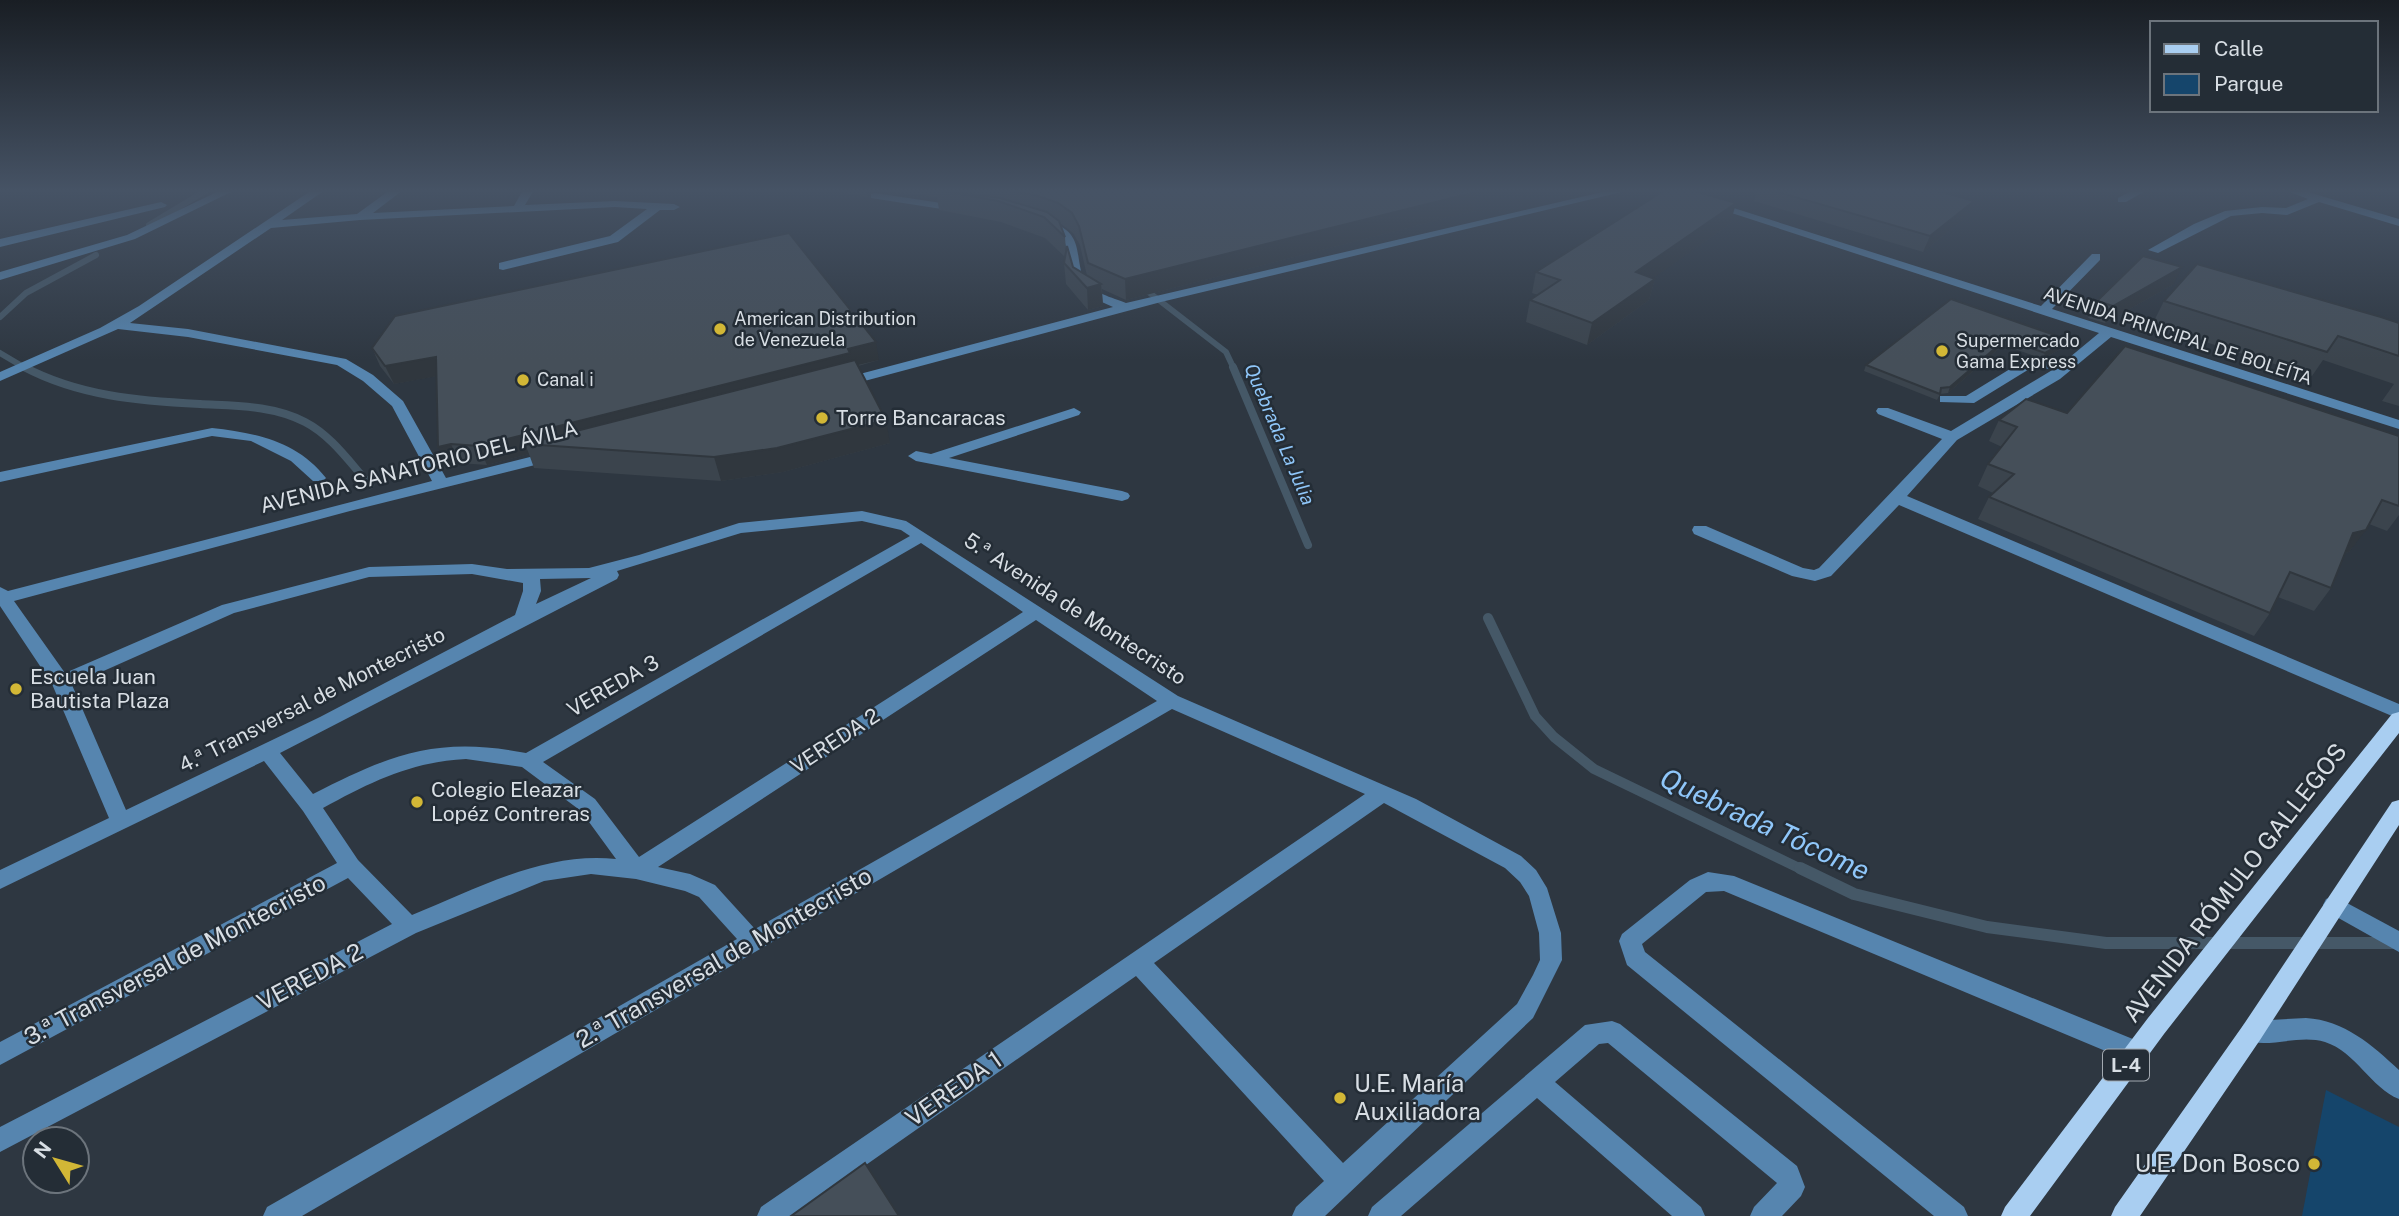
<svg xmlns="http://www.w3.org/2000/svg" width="2399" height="1216" viewBox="0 0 2399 1216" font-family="'Public Sans',sans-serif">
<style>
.green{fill:#15456b}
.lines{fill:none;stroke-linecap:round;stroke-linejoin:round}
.stream-far3{stroke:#455867;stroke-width:6}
.stream-far2{stroke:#455867;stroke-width:8}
.stream-far1{stroke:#455867;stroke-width:10}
.stream{stroke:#455867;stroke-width:12}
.minor{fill:#5685af;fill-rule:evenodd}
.major{fill:#a9cef1;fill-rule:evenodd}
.wall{fill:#3b444d;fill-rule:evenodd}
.shaded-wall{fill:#30373e}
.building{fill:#454f59;stroke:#30373e;stroke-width:2}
.poi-dot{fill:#d2b736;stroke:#242d36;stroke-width:2.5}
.labels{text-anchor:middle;stroke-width:5;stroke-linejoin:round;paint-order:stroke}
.far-poi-label{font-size:18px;fill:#d8dee4;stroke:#242d36;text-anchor:start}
.far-street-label{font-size:18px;fill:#d8dee4;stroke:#242d36}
.far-water-label{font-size:19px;font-style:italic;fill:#8fc6f9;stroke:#242d36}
.shield{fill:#242d36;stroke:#a2a9b0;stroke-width:2}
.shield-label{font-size:19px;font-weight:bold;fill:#d8dee4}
.poi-label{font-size:21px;fill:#d8dee4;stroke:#242d36;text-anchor:start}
.street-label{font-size:21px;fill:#d8dee4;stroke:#242d36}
.near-street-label{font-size:24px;fill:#d8dee4;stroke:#242d36}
.near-poi-label{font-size:24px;fill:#d8dee4;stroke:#242d36;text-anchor:start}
.near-water-label{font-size:28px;font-style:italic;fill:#8fc6f9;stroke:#242d36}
</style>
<rect width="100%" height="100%" fill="#2e3741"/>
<path class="green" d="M2326 1090 2399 1127V1216H2302Z"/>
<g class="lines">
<g class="stream-far3">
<path d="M149 225 207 190"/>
<path d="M1142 287 1226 352 1234 369"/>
<path d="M0 317 26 293 96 255"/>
<path d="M0 353 27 369"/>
</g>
<g class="stream-far2">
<path d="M24 367C79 396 139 401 200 404 235 406 273 405 305 422 332 436 350 463 370 485"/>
<path d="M1233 367 1308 545"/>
</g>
<path class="stream-far1" d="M1488 618 1535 716 1554 737 1594 769 1803 870"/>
<path class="stream" d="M1800 868 1854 894 1987 927 2106 943H2399"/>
<g class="minor">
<path d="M221 190H235L135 239 0 280V272L127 235Z"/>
<path d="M312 190H325L282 220 357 214 390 190H403L373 213 514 206 523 190H534L525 205 615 201 674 204 680 207 674 210H660L618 242 503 270 499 269V263L610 236 647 209 615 207 360 220 271 228 130 323 188 329 346 359 373 375 403 401 446 478 554 451 562 456 559 459 350 511 14 601 65 673 222 605 369 567 472 564 507 569 589 568 639 555 739 523 862 511 906 521 1178 696 1416 799 1521 856 1536 870 1547 888 1561 933 1562 960 1533 1018 1325 1216H1292L1296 1207 1324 1181 1136 976 793 1216H757L761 1207 1365 794 1172 709 302 1216H263L267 1207 737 939 699 897 685 891 636 879 591 874 544 881 416 933 0 1152V1127L392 924 348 878 0 1065V1042L337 863 303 811 264 761 0 889V870L109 818 52 684 0 606V587L8 591 432 481 392 406 363 381 337 365 188 337 118 329 0 381V372L100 328 139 306ZM862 521 901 530 910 536 526 753C437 736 391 754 313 794L280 753 617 579 619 575 617 571 741 533ZM921 543 1023 612 639 857 595 799 543 762ZM472 574 523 583V591L515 615 320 717 126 810 72 685 234 613 369 577ZM591 578 536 604 541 591 540 579ZM1036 620 1157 701 755 929 715 885 690 874 658 867ZM466 759 522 767 581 811 616 859C545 851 476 889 412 915L358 860 323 808C371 782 410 762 466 759ZM1384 803 1505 868 1520 882 1529 896 1539 933 1540 960 1533 975 1517 1004 1343 1163 1154 963Z"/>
<path d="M1611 190H1630L1161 302 842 387 835 383 837 380 1113 307 1084 294 1074 285 1065 243 1059 234 1040 224V220C1048 219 1053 222 1060 226 1083 238 1075 260 1084 279 1089 292 1114 298 1126 303Z"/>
<path d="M1661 190H1677L2041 306 2092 254H2100V260L2052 309 2399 420V429L2111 337 2060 379 1957 440 1907 496 2399 704V719L1899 505 1831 576 1815 581 1792 576 1694 534 1692 530 1694 526H1706L1803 568 1814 570 1819 568 1942 439 1878 414 1876 411 1878 408H1888L1951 431 2054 369 2031 368 1974 403 1940 402V396H1966L2023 361 2064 362 2099 333Z"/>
<path d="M2133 190H2147L2126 202H2118V198Z"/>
<path d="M2285 190H2301L2399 219V226L2319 202 2287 215 2262 213 2231 216 2158 253 2148 250 2194 224 2225 211 2262 207 2286 208 2308 199Z"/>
<path d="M875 193 961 206 967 209 961 212 871 198V194Z"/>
<path d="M161 202 167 205 165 207 0 247V239Z"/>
<path d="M1074 408 1081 412 1079 415 949 458 1122 491 1128 493 1130 496 1128 499 1122 501 916 461 908 456 916 451 931 454Z"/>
<path d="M212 428C256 433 297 441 326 478L323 481H313L291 461 251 441 212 436 0 482V472Z"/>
<path d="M1708 872 1734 876 2145 1044 2148 1052 2145 1060 2136 1063 2127 1060 1724 891 1706 892 1642 944 1645 952 1964 1207 1968 1216H1934L1627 965 1619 941 1622 934 1690 880Z"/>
<path d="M2334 896 2399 931V952L2326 911 2323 905 2326 899Z"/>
<path d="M2306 1018C2344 1020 2372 1045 2399 1070V1099C2371 1088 2356 1052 2325 1042 2298 1034 2269 1049 2244 1040L2240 1032 2244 1024 2252 1021Z"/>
<path d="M1612 1021 1620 1024 1797 1166 1805 1187 1801 1196 1782 1216H1750L1754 1207 1777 1183 1608 1043 1599 1044 1555 1082 1701 1207 1705 1216H1672L1537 1098 1401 1216H1368L1372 1207 1585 1025Z"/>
</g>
<g class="major">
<path d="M2399 712V733L2164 1034 2030 1216H2001L2005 1207 2148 1018 2392 714Z"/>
<path d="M2399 800V825L2260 1040 2140 1216H2111L2115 1207 2244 1024 2392 802Z"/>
</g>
</g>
<g class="wall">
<path d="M828 190H1472L1476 192 1474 211 1126 300 1102 289 1103 306 1088 310 1066 284 1064 263 1065 257 1045 238 1001 222 939 210 937 197 875 190 869 192 868 197ZM1060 223 1073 233 1080 245 1087 276 1073 267 1066 251 1065 237Z"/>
<path d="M1757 190H1935L1968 216 1923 252 1754 201Z"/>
<path d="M1736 203 1730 224 1653 278 1655 279 1649 300 1587 345 1526 322 1530 300 1538 295 1532 293 1536 272Z"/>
<path d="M2174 284 2105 323 2088 318 2097 301Z"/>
<path d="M1951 299 2066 346 2043 359 2003 345 1948 393 1940 394 1937 400 1864 371 1866 365Z"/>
<path d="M2164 301 2399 323V406L2382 401 2394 384 2323 360 2312 376 2152 325Z"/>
<path d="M372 348 879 360 858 366 890 443 783 472 721 481 534 468 529 454 487 465 459 463 446 466 436 376 394 384 380 366Z"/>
<path d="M2067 413 2399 436V515L2387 531 2369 524 2349 552 2345 553 2331 588 2314 611 2278 597 2270 613 2254 636 1978 519 1989 497 1993 493 1978 486 1988 464 2002 447 1989 441 1999 420Z"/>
</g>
<g class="shaded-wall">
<path d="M867 190H875L869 192 868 197Z"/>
<path d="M1476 192 1474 211 1126 300 1125 279Z"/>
<path d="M1974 201 1968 216 1923 252 1930 236Z"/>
<path d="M1736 203 1730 224 1631 294 1636 272Z"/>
<path d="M2182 267 2174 284 2105 323 2113 306Z"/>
<path d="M1655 279 1649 300 1587 345 1592 323Z"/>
<path d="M1101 284 1103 306 1088 310 1087 288Z"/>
<path d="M2006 339 2003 345 1948 393 1950 387Z"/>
<path d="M2069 340 2066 346 2043 359 2045 353Z"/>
<path d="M876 342 879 360 525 444 529 454 487 465 479 446Z"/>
<path d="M436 357 443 375 394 384 385 366Z"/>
<path d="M886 420 890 443 783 472 721 481 714 457Z"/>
<path d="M451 444 459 463 446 466 438 447Z"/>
<path d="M2366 530 2349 552 2337 555 2353 533Z"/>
</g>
<g class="building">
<path d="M938 190 1000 198 1047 212 1059 221 1065 237 1044 217 998 201Z"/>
<path d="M1004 190H1472L1476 192 1125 279 1088 263 1079 226 1072 213 1058 203 1035 195Z"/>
<path d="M1665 190H1691L1736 203 1636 272 1655 279 1592 323 1530 300 1560 280 1536 272Z"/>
<path d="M1771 190H1935L1974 201 1930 236Z"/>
<path d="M789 233 876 342 848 349 850 353 479 446 451 444 438 447 436 357 385 366 372 348 395 316Z"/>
<path d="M1067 246 1073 267 1101 284 1087 288 1064 263Z"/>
<path d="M2143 256 2182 267 2113 306 2097 301Z"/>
<path d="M2197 264 2381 317 2399 323V356L2338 336 2327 352 2164 301Z"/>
<path d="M1951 299 2069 340 2045 353 2006 339 1950 387 1941 388 1940 394 1866 365Z"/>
<path d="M2125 346 2399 436V506L2382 500 2366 530 2353 533 2331 588 2290 572 2270 613 1989 497 2014 474 1988 464 2017 427 1999 420 2026 399 2067 413Z"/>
<path d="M855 360 886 420 777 448 714 457 525 444Z"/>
<path d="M865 1163 899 1216H791Z"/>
</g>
<linearGradient id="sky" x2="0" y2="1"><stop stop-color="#191e24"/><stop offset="0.53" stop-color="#465365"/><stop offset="1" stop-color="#465365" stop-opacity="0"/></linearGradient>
<rect width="2399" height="360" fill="url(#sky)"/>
<g class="poi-dot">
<circle cx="720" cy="329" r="7"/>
<circle cx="1942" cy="351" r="7"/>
<circle cx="523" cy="380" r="7"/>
<circle cx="822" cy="418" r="7"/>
<circle cx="16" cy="689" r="7"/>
<circle cx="417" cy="802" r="7"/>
<circle cx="1340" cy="1098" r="7"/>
<circle cx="2314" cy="1164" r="7"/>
</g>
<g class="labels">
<g class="far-poi-label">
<text x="734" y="325">American Distribution<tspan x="734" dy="21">de Venezuela</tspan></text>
<text x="1956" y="347">Supermercado<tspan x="1956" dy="21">Gama Express</tspan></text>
<text x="537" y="386">Canal i</text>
</g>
<g class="far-street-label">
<text transform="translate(2178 336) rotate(18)" y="6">AVENIDA PRINCIPAL DE BOLEÍTA</text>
</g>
<g class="far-water-label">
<text transform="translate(1280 434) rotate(67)" y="7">Quebrada La Julia</text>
</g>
<rect class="shield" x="2103" y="1049.5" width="46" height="31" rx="5"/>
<g class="shield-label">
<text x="2126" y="1072">L-4</text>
</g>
<g class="poi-label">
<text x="836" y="425">Torre Bancaracas</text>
<text x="30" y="684">Escuela Juan<tspan x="30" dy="24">Bautista Plaza</tspan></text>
<text x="431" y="797">Colegio Eleazar<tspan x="431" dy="24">Lopéz Contreras</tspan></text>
</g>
<g class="street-label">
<text transform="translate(419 467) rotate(-14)" y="7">AVENIDA SANATORIO DEL ÁVILA</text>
<text transform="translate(1075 609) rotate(33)" y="7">5.ª Avenida de Montecristo</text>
<text transform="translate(613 686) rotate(-30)" y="7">VEREDA 3</text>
<text transform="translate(312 700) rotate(-27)" y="7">4.ª Transversal de Montecristo</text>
<text transform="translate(835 741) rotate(-33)" y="7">VEREDA 2</text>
</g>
<g class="near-street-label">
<text transform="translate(2235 883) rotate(-52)" y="8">AVENIDA RÓMULO GALLEGOS</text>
<text transform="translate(724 958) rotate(-30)" y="8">2.ª Transversal de Montecristo</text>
<text transform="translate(175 960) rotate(-28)" y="8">3.ª Transversal de Montecristo</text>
<text transform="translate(310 977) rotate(-28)" y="8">VEREDA 2</text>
<text transform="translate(954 1089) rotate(-35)" y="8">VEREDA 1</text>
</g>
<g class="near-poi-label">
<text x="1354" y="1092">U.E. María<tspan x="1354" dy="28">Auxiliadora</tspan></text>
<text x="2300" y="1172" text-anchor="end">U.E. Don Bosco</text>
</g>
<g class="near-water-label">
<text transform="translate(1765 824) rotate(25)" y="10">Quebrada Tócome</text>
</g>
</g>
<rect x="2150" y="21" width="228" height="91" fill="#242d36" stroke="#6c747c" stroke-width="2"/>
<rect x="2164" y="44" width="35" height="10" fill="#a9cef1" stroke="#6c747c" stroke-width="2"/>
<text x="2214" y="56" font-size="21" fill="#d8dee4">Calle</text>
<rect x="2164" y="74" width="35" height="21" fill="#15456b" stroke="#6c747c" stroke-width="2"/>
<text x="2214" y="91" font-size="21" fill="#d8dee4">Parque</text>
<g transform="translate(56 1160) rotate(307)"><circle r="33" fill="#242d36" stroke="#6c747c" stroke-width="2"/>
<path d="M0-5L12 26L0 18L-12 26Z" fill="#d2b736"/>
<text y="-10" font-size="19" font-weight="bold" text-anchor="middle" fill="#d8dee4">N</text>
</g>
</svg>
